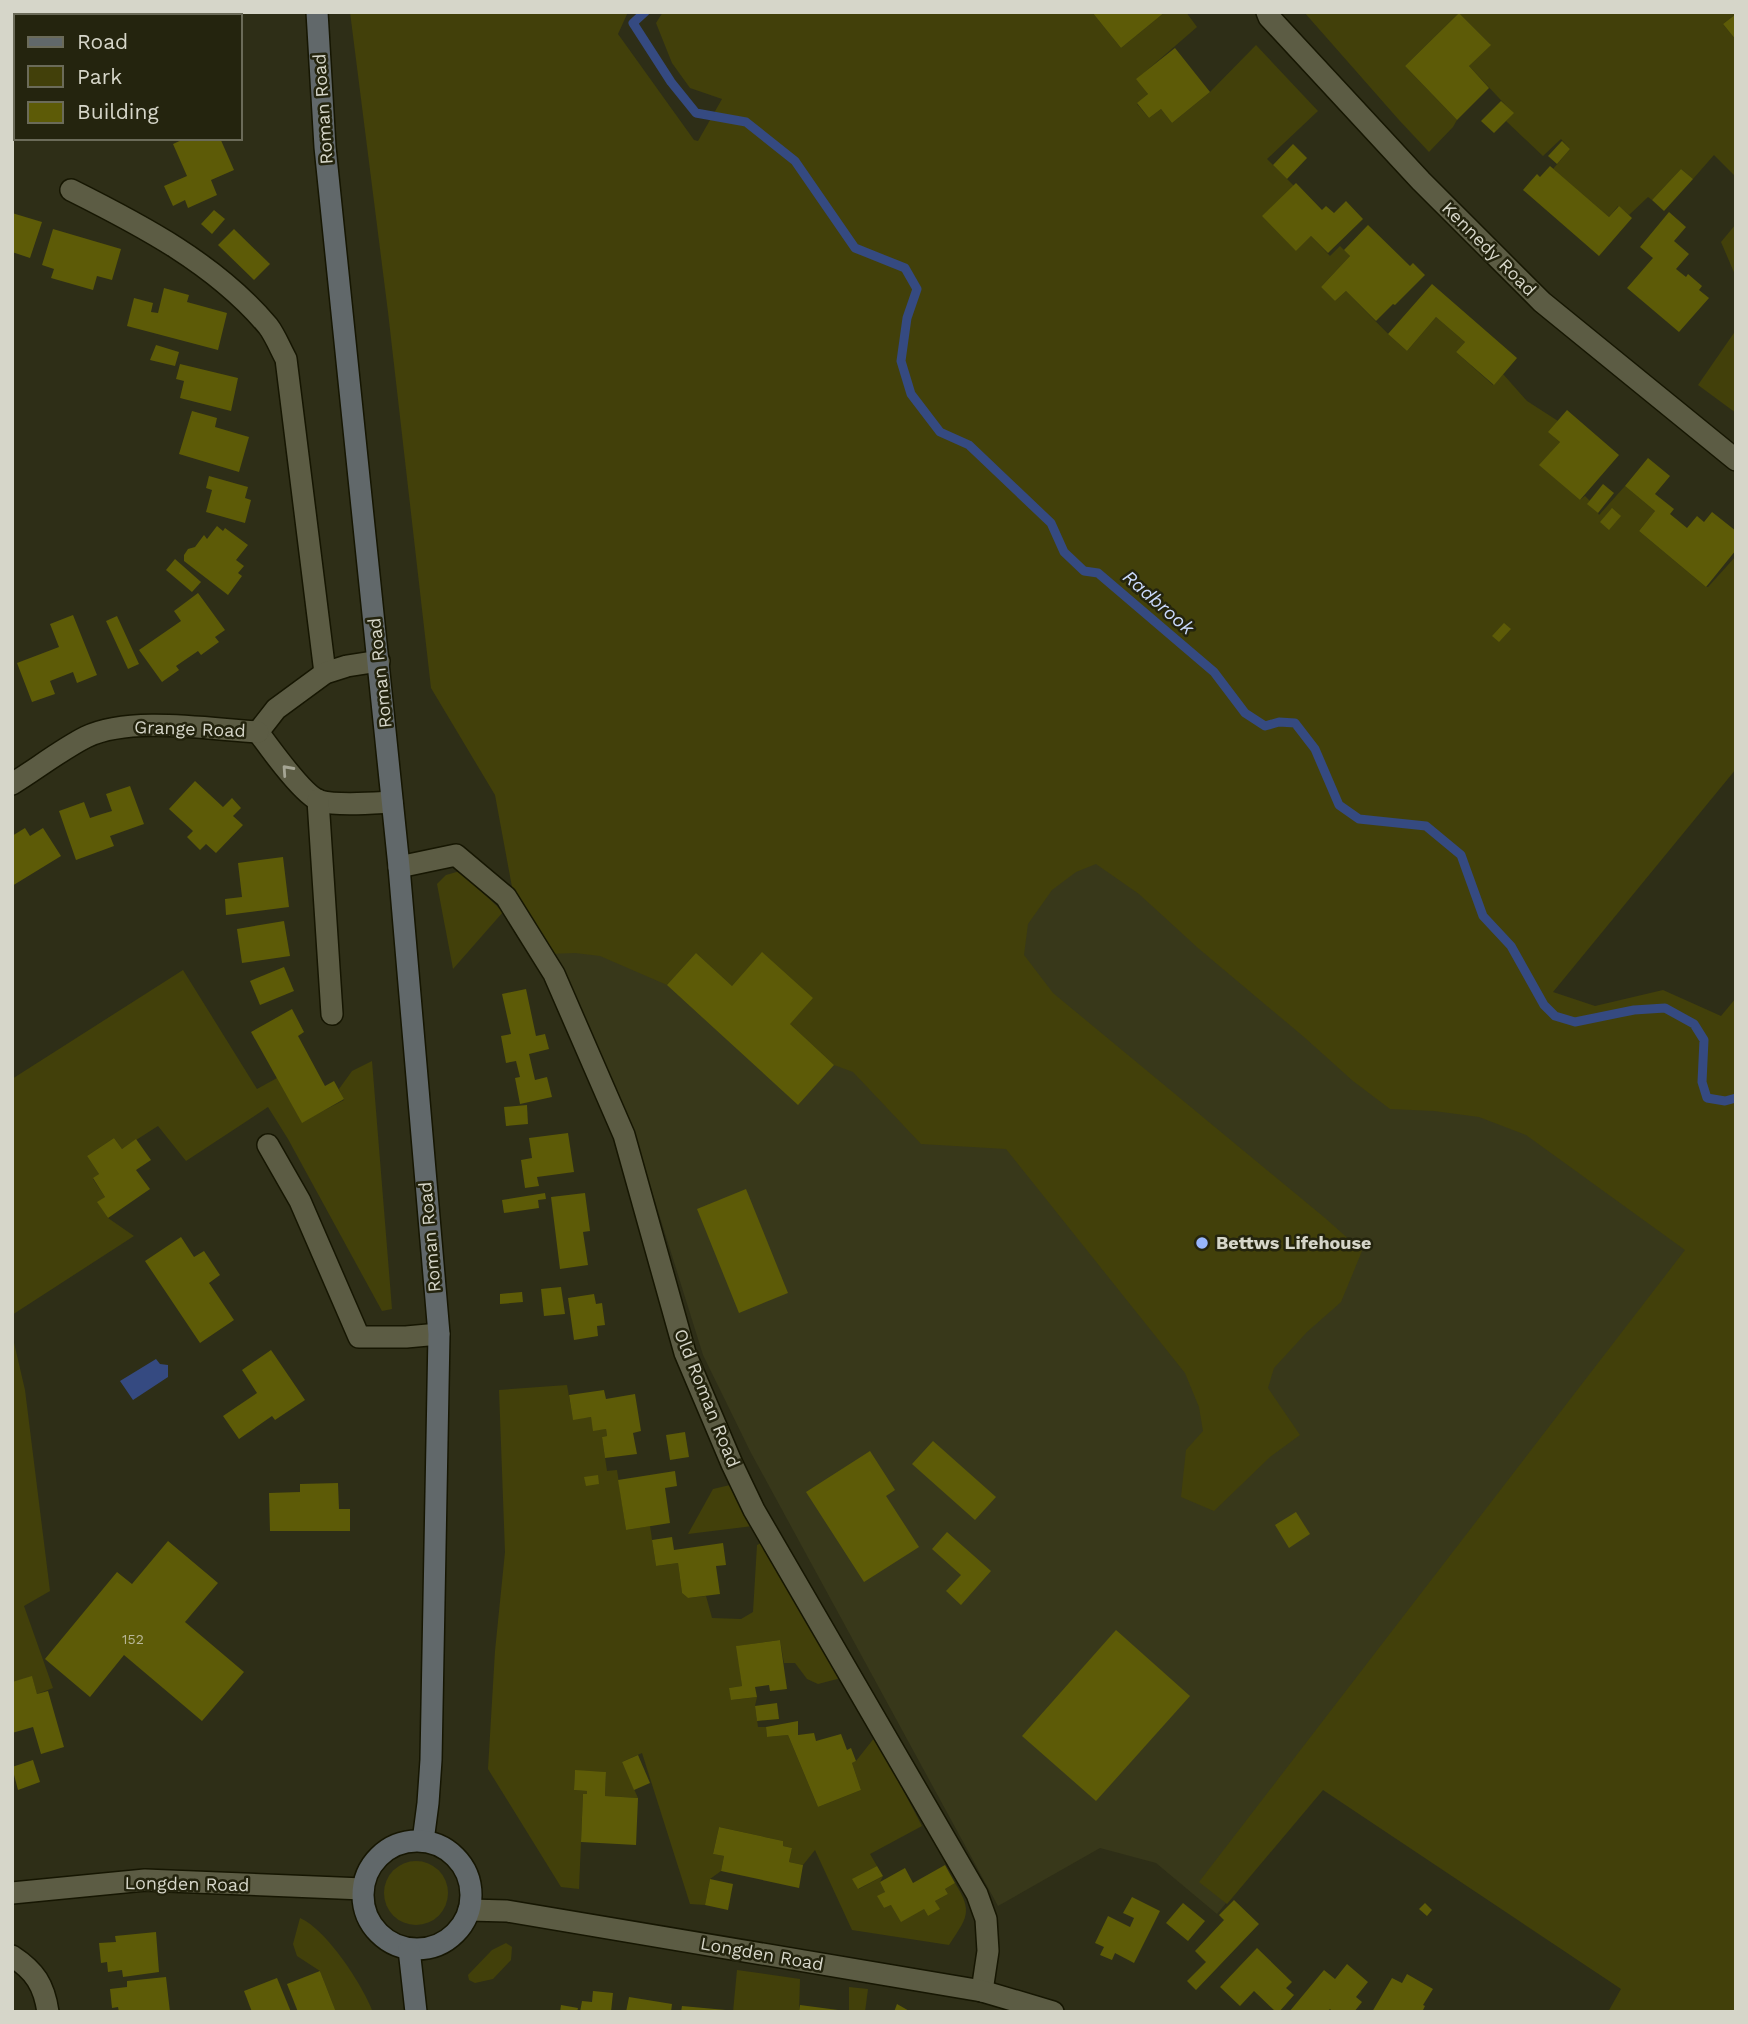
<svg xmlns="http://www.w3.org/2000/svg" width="1748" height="2024" viewBox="0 0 1748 2024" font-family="'Work Sans',sans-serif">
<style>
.built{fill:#38381a}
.green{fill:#42400a}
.water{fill:#354a81}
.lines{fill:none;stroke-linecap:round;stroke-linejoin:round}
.stream{stroke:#354a81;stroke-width:9}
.building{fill:#5d5b07}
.minor-casing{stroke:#161602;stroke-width:24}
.tertiary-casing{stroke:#161602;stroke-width:24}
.secondary-casing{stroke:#161602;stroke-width:24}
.minor{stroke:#5c5c44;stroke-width:21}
.tertiary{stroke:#5c5c44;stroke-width:21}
.secondary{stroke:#61686a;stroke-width:21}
.oneway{stroke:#a5a594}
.poi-dot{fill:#98b6fd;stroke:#24240e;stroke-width:2.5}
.labels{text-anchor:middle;stroke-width:5;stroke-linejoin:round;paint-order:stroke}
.number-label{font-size:14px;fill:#b8b798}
.street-label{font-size:18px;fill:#d6d6c9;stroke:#24240e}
.poi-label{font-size:18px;font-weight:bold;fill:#d6d6c9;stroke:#24240e;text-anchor:start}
.water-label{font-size:19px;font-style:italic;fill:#cad9fc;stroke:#24240e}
</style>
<rect width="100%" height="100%" fill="#2e2e17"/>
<path class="built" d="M919 538 1736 1294 1217 1914 1156 1863 1100 1848 998 1906 750 1451 703 1355 635 1137 571 1001 512 887Z"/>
<g class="green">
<path d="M350 12H628L618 34 694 140 698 141 722 99 690 88 672 63 656 23 663 12H1092L1121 48 1165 12H1186L1197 27 1137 79 1148 94 1137 104 1149 118 1161 109 1172 123 1210 92 1256 45 1318 111 1267 159 1294 186 1296 251 1311 236 1330 256 1340 246 1350 256 1321 287 1335 301 1346 291C1366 311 1385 332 1407 351L1436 317 1465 342 1456 352 1493 385 1503 374 1527 401 1558 421 1549 432 1560 442 1540 465 1580 500 1585 496 1590 501 1588 504 1598 513 1599 515 1625 486 1655 511 1639 531 1706 587H1708L1736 556V769L1553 992 1595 1006 1663 990 1721 1016 1736 998V2012H1608L1621 1989 1323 1790 1227 1904 1199 1882 1685 1250 1526 1135 1479 1117 1434 1111 1390 1109 1353 1081 1304 1037 1198 948 1139 894 1096 864 1076 872 1052 890 1028 924 1024 955 1053 993 1325 1218 1362 1251 1341 1302 1307 1332 1274 1368 1268 1388 1300 1435 1270 1457 1214 1511 1181 1497 1186 1450 1203 1431 1199 1407 1185 1373 1006 1149 921 1144 853 1072 834 1065 790 1024 762 953 732 986 696 953 667 985 600 956 575 953 547 954 512 887 495 795 431 688 388 312Z"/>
<path d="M1304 12H1734L1736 14 1723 24 1736 40V177L1714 155 1693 179 1681 169 1652 200 1648 197 1629 215 1618 206 1609 217 1553 169 1570 149 1561 139 1543 156 1506 121 1513 113 1469 66 1490 44 1459 13 1405 66 1457 120 1453 127 1429 152 1399 120Z"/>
<path d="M1736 224V277L1721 242Z"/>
<path d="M1736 330V413L1698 385Z"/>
<path d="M460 871 503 912 453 969 437 884 446 875Z"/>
<path d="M183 970 257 1089 277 1078 302 1122 344 1100 339 1089 352 1071 372 1061 392 1309 382 1311 288 1139 268 1107 186 1161 158 1126 122 1149 114 1138 87 1156 99 1174 93 1179 105 1197 98 1203 108 1218 134 1236 12 1315V1079Z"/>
<path d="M12 1334 25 1390 50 1591 24 1606 53 1688 37 1694 32 1677 12 1682Z"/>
<path d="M567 1385 573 1419 591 1417 594 1430 606 1429 607 1436 602 1437 607 1471 617 1470 626 1530 650 1526 656 1566 678 1563 682 1593 688 1598 706 1596 712 1618 741 1619 753 1612 757 1545 763 1542 841 1678 818 1684 807 1679 795 1663H784L780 1640 737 1646 742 1686 729 1688 732 1700 757 1697 755 1706 758 1727H766L767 1737 788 1735 818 1807 861 1790 852 1763 856 1761 875 1737 922 1826 870 1854 877 1866 853 1879 859 1889 883 1876 880 1882 885 1892 878 1897 884 1908 891 1905 924 1909 928 1916 939 1909 935 1901 948 1894 945 1889 955 1883C974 1913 966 1918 949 1945L852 1930 815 1850 803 1865 789 1862 792 1848 783 1846V1841L719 1827 713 1854 724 1856 721 1871 710 1879 705 1905 690 1904 642 1753 622 1762 638 1798 605 1796 606 1772 575 1771 574 1790 587 1791V1794H583L579 1889 561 1887 488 1769 495 1651 505 1552 499 1390Z"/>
<path d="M730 1485 753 1526 688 1534 713 1489Z"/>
<circle cx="416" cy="1893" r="32"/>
<path d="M300 1918C326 1929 363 1985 373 2012H336L320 1971 297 1956 293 1944Z"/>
<path d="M506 1943 512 1947 511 1960 493 1979 475 1983 469 1980 468 1975 492 1950Z"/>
<path d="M737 1970 800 1979 799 2012H733Z"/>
<path d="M849 1987 868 1989 865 2012H849Z"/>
</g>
<path class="water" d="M156 1359 160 1364 168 1365V1377L133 1400 120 1381Z"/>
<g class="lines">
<path class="stream" d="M645 12 633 23 671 82 696 113 746 122 795 161 855 248 905 268 917 289 907 318 901 361 911 394 940 432 969 445 1051 523 1064 552 1084 571 1098 573 1214 672 1245 713 1265 726 1279 722 1295 723 1315 749 1339 805 1359 819 1426 826 1461 855 1483 916 1511 946 1544 1005 1555 1016 1575 1022 1634 1010 1665 1008 1694 1024 1704 1040 1702 1082 1707 1098 1725 1101 1736 1098"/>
</g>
<g class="building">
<rect x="141" y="12" width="49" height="4"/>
<path d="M1092 12H1165L1121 48Z"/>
<path d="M1459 13 1491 45 1469 66 1489 88 1457 120 1405 66Z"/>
<path d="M1736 14V40L1723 24Z"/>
<path d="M1175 48 1210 92 1172 123 1161 109 1149 118 1137 103 1148 94 1136 79Z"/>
<path d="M1501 101 1514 113 1494 133 1481 121Z"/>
<path d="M186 138H220L234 170 211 180 217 195 188 208 185 200 173 206 164 186 187 176 173 144Z"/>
<path d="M1562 141 1570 149 1557 164 1548 156Z"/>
<path d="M1293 144 1307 158 1287 179 1273 165Z"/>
<path d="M1550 166 1609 217 1619 206 1632 218 1599 256 1523 190 1537 174 1540 177Z"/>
<path d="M1681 169 1693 179 1664 211 1652 200Z"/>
<path d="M1296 183 1322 210 1326 206 1334 213 1346 201 1363 219 1328 253 1311 236 1296 251 1262 216Z"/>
<path d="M214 210 225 219 212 234 201 224Z"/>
<path d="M1669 212 1686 227 1674 241 1689 254 1676 269 1686 277 1688 274 1702 286 1699 290 1709 298 1679 332 1627 288 1653 258 1640 247Z"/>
<path d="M12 213 42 222 30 258 12 252Z"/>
<path d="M1368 225 1410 266 1413 263 1425 275 1395 305 1393 304 1376 321 1346 291 1335 301 1321 287 1350 256 1344 250Z"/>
<path d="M53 229 121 249 112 280 97 276 93 290 51 278 54 269 42 265Z"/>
<path d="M234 229 270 264 254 280 218 245Z"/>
<path d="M1432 284 1517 358 1494 385 1456 352 1465 342 1436 317 1407 351 1388 334Z"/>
<path d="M164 288 189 295 187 302 227 313 218 350 127 326 134 298 153 303 151 312 158 313Z"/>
<path d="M156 345 179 352 175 366 150 360Z"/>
<path d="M180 364 238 378 231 411 180 398 184 381 176 379Z"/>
<path d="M1567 410 1619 455 1580 500 1539 465 1560 442 1548 432Z"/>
<path d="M192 411 217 418 215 427 249 437 239 472 179 454Z"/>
<path d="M1648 458 1670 476 1655 494 1674 509 1670 514 1687 528 1697 516 1704 522 1712 512 1736 531V550L1706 587 1639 531 1655 511 1625 486Z"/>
<path d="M209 476 248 487 245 498 251 500 245 523 206 512 212 490 206 488Z"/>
<path d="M1603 484 1614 493 1598 513 1587 504Z"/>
<path d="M1612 508 1621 516 1609 530 1600 522Z"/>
<path d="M217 526 223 531 225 528 248 545 236 560 244 566 238 573 242 576 228 595 184 561V555L188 549 195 547 204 535 207 539Z"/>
<path d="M175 559 201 582 192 592 166 570Z"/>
<path d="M198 593 225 630 215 637 219 642 201 655 198 651 176 666 179 670 162 682 139 650 181 621 174 611Z"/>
<path d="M73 615 97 675 77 683 73 672 50 681 55 694 32 702 17 663 59 647 50 624Z"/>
<path d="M117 616 139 664 128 669 106 621Z"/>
<path d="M1504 623 1511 629 1499 642 1492 636Z"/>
<path d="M195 781 223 807 232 798 241 808 233 816 243 825 216 853 206 844 200 850 187 837 193 831 169 809Z"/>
<path d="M130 786 144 824 110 836 114 846 76 860 59 811 84 802 90 818 102 814 112 811 106 794Z"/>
<path d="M25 828 30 836 43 828 61 856 12 886V836Z"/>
<path d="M283 857 289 907 226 915 225 899 242 897 238 863Z"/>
<path d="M284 921 290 956 242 963 237 929Z"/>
<path d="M762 952 813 998 790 1024 834 1065 798 1105 667 985 696 953 732 986Z"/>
<path d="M284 967 294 991 260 1005 250 981Z"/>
<path d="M526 989 536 1036 545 1034 549 1049 529 1054 535 1080 547 1077 552 1097 520 1104 515 1078 520 1077 516 1061 506 1063 501 1036 511 1034 502 994Z"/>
<path d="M292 1009 304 1032 298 1036 325 1086 334 1081 344 1099 302 1123 251 1032Z"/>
<path d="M527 1105 528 1124 506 1126 504 1107Z"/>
<path d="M568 1133 574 1172 537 1177 539 1186 525 1188 521 1160 532 1158 529 1138Z"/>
<path d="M114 1138 122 1149 136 1139 151 1160 136 1170 150 1189 108 1218 97 1202 105 1197 93 1178 99 1174 87 1156Z"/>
<path d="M746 1189 788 1293 739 1313 697 1209Z"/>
<path d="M545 1193 546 1199 538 1200 539 1208 504 1213 502 1200Z"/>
<path d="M585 1193 590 1231 583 1232 588 1265 560 1269 551 1197Z"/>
<path d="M181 1237 194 1257 204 1251 220 1275 209 1283 234 1320 200 1343 145 1261Z"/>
<path d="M561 1287 565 1314 544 1316 541 1289Z"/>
<path d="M522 1292 523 1302 500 1304V1294Z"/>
<path d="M594 1294 596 1304 602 1303 605 1325 597 1326 598 1336 574 1340 568 1298Z"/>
<path d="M271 1350 305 1400 275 1420 272 1416 239 1439 223 1416 257 1393 242 1370Z"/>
<path d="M604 1390 606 1399 635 1394 641 1431 633 1433 637 1454 605 1458 602 1437 607 1436 606 1429 593 1431 591 1417 573 1420 569 1395Z"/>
<path d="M685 1432 689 1457 670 1460 666 1435Z"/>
<path d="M933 1441 996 1497 975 1520 912 1464Z"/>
<path d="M870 1451 895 1490 886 1496 919 1547 864 1582 806 1492Z"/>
<path d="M675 1471 677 1486 665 1488 670 1523 626 1530 618 1480Z"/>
<path d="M598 1475 599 1484 586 1486 584 1477Z"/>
<path d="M338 1483 339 1509H350V1531H270L269 1493 300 1492V1484Z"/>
<path d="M1296 1512 1310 1534 1289 1548 1275 1525Z"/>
<path d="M947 1532 991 1571 961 1605 946 1591 961 1575 932 1549Z"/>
<path d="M672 1537 674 1550 723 1543 726 1565 716 1566 720 1594 688 1598 682 1593 678 1563 656 1566 652 1540Z"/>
<path d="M168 1541 218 1583 185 1622 244 1672 202 1721 124 1655 90 1697 45 1659 117 1572 132 1584Z"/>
<path d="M1116 1630 1190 1696 1096 1801 1022 1736Z"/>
<path d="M780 1640 787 1689 770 1691 769 1685 755 1687 757 1697 731 1700 729 1688 742 1686 736 1646Z"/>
<path d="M32 1676 37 1694 48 1691 64 1747 41 1754 33 1727 12 1733V1682Z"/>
<path d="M777 1703 779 1719 757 1721 755 1706Z"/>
<path d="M798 1721V1735L814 1733 816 1741 841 1734 847 1750 851 1748 856 1761 852 1763 861 1790 818 1807 788 1735 767 1737 766 1727Z"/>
<path d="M638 1755 650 1783 634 1790 622 1762Z"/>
<path d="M33 1760 40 1782 18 1790 12 1767Z"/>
<path d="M575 1770 606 1772 605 1796 638 1798 636 1845 581 1842 583 1794H587V1791L574 1790Z"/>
<path d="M719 1827 783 1841V1846L792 1848 789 1862 803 1865 799 1888 721 1871 724 1856 713 1854Z"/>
<path d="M945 1865 955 1883 945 1889 948 1894 935 1901 940 1909 928 1916 924 1909 901 1922 891 1905 884 1908 877 1896 885 1892 880 1882 905 1868 913 1883Z"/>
<path d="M877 1866 883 1876 858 1889 852 1879Z"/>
<path d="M710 1879 733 1884 728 1910 705 1905Z"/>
<path d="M1132 1897 1160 1911 1134 1963 1115 1953 1112 1960 1100 1955 1104 1947 1095 1943 1108 1916 1130 1927 1134 1918 1123 1913Z"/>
<path d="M1234 1900 1259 1924 1196 1990 1187 1981 1206 1962 1195 1951 1224 1920 1219 1915Z"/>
<path d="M1183 1903 1205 1921 1188 1941 1166 1923Z"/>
<path d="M1425 1903 1432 1910 1427 1916 1419 1909Z"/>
<path d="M156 1932 159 1972 123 1977 122 1970 108 1972 107 1962 101 1963 99 1943 116 1942 115 1936Z"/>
<path d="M1257 1948 1292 1982 1286 1988 1294 1995 1279 2012H1276L1254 1991 1240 2006 1220 1987Z"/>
<path d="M1347 1964 1368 1982 1356 1997 1362 2002 1354 2012H1333L1330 2009 1327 2012H1289L1324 1970 1335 1979Z"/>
<path d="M320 1971 336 2012H298L287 1984Z"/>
<path d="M1407 1974 1433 1989 1423 2005 1425 2006 1422 2012H1372L1392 1978 1402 1983Z"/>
<path d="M166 1977 170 2012H119L118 2007 112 2008 110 1989 127 1987V1981Z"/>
<path d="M277 1978 291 2012H252L244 1991Z"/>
<path d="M593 1991 613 1993 611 2012H580L582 2001 592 2002Z"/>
<path d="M629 1997 672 2004 671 2012H626Z"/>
<path d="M897 2004 911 2012H894Z"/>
<path d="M561 2005 578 2008 577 2012H560Z"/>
<path d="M800 2005 838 2010V2012H799Z"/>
<path d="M682 2006 726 2010V2012H681Z"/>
</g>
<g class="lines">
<g class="minor-casing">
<g id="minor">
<path d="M1267 12 1269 17 1421 181 1542 302 1736 460"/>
<path d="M71 190C141 225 216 264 268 326 275 335 280 348 286 359L325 673"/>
<path d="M258 732C269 747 304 796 320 801 338 806 373 803 392 802"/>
<path d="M258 732 276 709 325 673 347 666 379 661"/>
<path d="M12 784C35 770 62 749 86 737 130 716 208 729 258 732"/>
<path d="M318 800 332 1014"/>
<path d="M399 867 456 855 506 897 554 974 624 1135 685 1353 732 1464 754 1510 977 1894 986 1919 988 1951 982 1991"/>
<path d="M268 1145 300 1201 359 1337H406L439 1334"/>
<path d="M12 1956C35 1971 44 1985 48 2012"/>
</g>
</g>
<g class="tertiary-casing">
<g id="tertiary">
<path d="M12 1893 145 1880 363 1889"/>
<path d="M469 1910 507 1911 982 1991 1053 2012"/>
</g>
</g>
<g class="secondary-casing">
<g id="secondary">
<path d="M317 12 325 147 399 867 439 1334 431 1760 428 1803 423 1841"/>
<circle cx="417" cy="1895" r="54"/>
<path d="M409 1949 416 2012"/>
</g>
</g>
<use href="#minor" class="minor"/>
<use href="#tertiary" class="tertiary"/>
<use href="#secondary" class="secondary"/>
</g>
<defs><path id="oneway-chevron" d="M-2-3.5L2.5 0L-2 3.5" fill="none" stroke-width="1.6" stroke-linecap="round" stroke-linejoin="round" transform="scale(1.75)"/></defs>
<use class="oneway" href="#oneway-chevron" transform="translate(287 770) rotate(-132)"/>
<circle class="poi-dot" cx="1202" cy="1243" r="7"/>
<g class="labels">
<g class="number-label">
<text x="133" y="1644">152</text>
</g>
<g class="street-label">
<text transform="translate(323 109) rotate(-94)" y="6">Roman Road</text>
<text transform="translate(1489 249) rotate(45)" y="6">Kennedy Road</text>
<text transform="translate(380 673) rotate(-96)" y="6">Roman Road</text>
<text transform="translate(190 729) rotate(2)" y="6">Grange Road</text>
<text transform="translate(430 1237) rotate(-95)" y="6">Roman Road</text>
<text transform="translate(707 1398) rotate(68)" y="6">Old Roman Road</text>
<text transform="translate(187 1884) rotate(1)" y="6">Longden Road</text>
<text transform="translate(762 1954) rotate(10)" y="6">Longden Road</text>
</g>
<g class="poi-label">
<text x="1216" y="1249">Bettws Lifehouse</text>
</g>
<g class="water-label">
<text transform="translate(1159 602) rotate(41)" y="7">Radbrook</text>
</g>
</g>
<rect width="1748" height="2024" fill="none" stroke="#d6d6c9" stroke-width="28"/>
<rect x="14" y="14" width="228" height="126" fill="#24240e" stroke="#6b6b59" stroke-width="2"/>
<rect x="28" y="37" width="35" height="10" fill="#61686a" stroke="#6b6b59" stroke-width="2"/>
<text x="77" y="49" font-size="21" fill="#d6d6c9">Road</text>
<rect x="28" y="66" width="35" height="21" fill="#42400a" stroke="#6b6b59" stroke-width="2"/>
<text x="77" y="84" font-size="21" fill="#d6d6c9">Park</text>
<rect x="28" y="102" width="35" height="21" fill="#5d5b07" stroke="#6b6b59" stroke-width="2"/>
<text x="77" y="119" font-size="21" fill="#d6d6c9">Building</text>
</svg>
